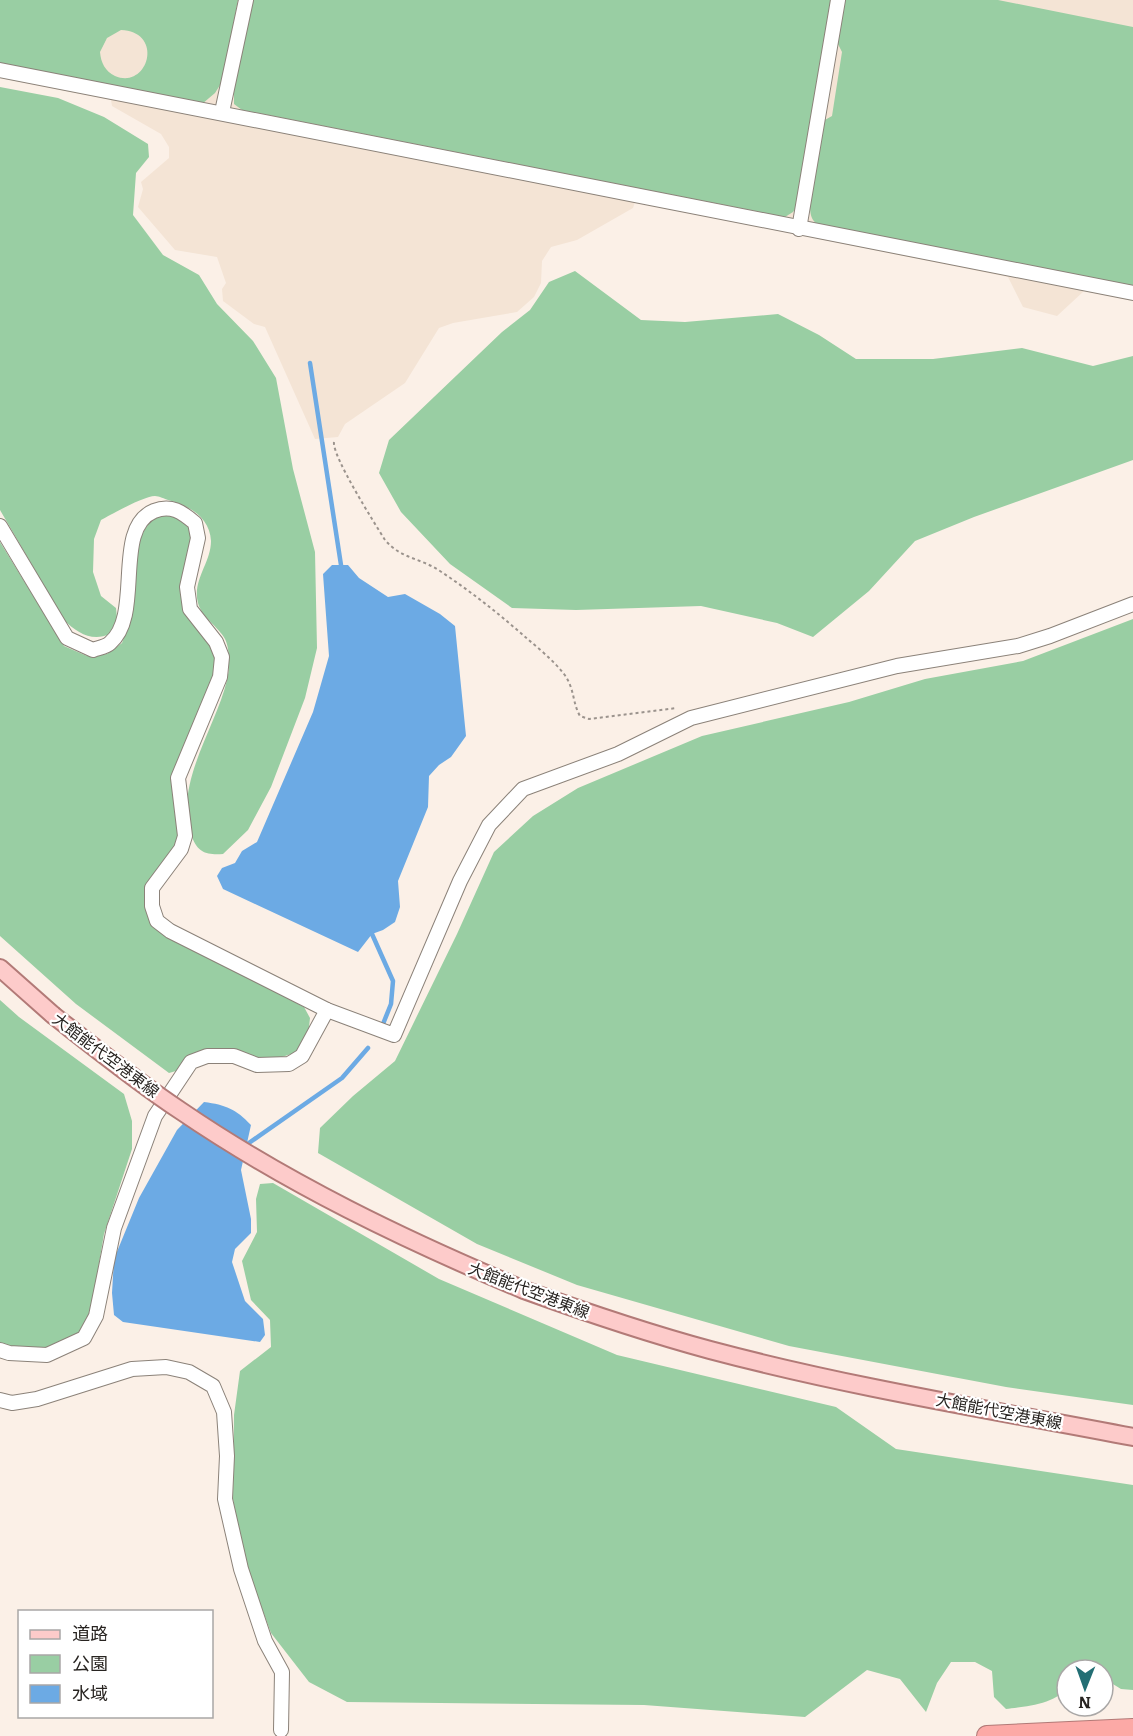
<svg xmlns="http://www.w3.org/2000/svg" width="1133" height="1736" viewBox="0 0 1133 1736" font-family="Bitter,'Noto Sans JP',serif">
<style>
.built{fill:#f4e4d5}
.green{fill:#99cea3;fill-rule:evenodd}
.water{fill:#6caae4}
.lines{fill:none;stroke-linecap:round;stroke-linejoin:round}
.stream{stroke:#6caae4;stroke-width:4.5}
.minor-casing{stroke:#8b8279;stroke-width:16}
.major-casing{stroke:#b27a77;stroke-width:20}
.highway-casing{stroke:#b27a77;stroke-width:22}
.path{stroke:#9b938d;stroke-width:2;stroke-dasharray:3 3;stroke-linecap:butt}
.minor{stroke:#fff;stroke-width:14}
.major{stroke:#fdcbca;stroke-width:16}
.highway{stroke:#fca9a6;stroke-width:20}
.major-bridge-casing{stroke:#b27a77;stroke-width:20;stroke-linecap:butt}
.major-bridge{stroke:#fdcbca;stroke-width:16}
.labels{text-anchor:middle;stroke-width:4.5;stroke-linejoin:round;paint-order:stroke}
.street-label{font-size:16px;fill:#282421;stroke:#fff}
</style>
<rect width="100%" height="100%" fill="#fbf0e7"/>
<path class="built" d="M0 0H1133V301L1084 291 1057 316 1023 307 1008 277 635 202 633 208 577 240 551 247 542 261 541 283 534 297 517 312 453 323 439 328 405 383 345 424 338 437 315 439 265 327 254 324 223 301 222 289 226 283 217 257 175 250 138 207 143 189 141 182 169 158V147L161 134 112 106 111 100 0 78Z"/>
<g class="green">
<path d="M0 0H238L222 82 215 93 202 104 0 65ZM121 30C165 32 148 90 115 76 105 71 101 63 100 52L107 38Z"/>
<path d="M253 0H832L797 206 793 212 785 217 242 110 234 104V82Z"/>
<path d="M845 0H998L1133 27V287L825 229C812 222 810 218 810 204L823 121 832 116 842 52 837 42Z"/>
<path d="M0 87 58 98 104 117 148 144 149 157 136 173 133 215 163 255 199 275 217 304 253 341 276 378 293 469 315 552 317 648 305 698 271 787 248 830 223 854C207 855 198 853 192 837 172 786 216 728 227 680 230 669 230 649 225 639 218 626 202 618 198 603 192 580 211 563 211 541 210 517 188 505 168 500 165 499 159 496 155 496 144 496 112 514 101 520L94 539 93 572 101 596 116 608 117 618 110 634C92 642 77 633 64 620L0 510Z"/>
<path d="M575 271 641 320 685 322 778 314 819 335 856 359H933L1022 348 1093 366 1133 356V460L974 517 915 541 869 591 813 637 777 623 701 606 576 610 512 608 450 564 401 512 379 473 389 440 502 332 530 310 549 282Z"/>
<path d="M170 514 184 521 192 531V543L181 590 189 620 213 648 216 663 211 684 173 779 179 834 176 848 146 888 154 926 304 1007 310 1018 308 1036 297 1052 279 1058H255L205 1051 184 1060 176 1071 169 1073 76 1004 0 936V542L64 646 87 656 107 654 122 643 128 626 140 538 152 517Z"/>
<path d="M1133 619V1405L1006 1387 789 1346 577 1285 477 1244 318 1153 320 1128 353 1096 395 1061 457 934 494 852 533 816 578 788 702 736 849 702 925 679 1023 661Z"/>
<path d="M0 1000 19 1017 124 1094 132 1121V1149L104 1234 91 1311 78 1334 47 1349 12 1348 0 1344Z"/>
<path d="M273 1183 439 1279 617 1355 836 1407 896 1449 1133 1485V1690L1121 1689 1103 1678V1670H1067C1067 1674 1068 1681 1067 1685 1061 1704 1022 1707 1006 1709L994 1697 992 1671 975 1662H951L937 1683 926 1712 900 1679 867 1670 805 1717 644 1705 347 1702 309 1682 271 1633 243 1557 233 1499 234 1415 240 1371 271 1347 270 1320 251 1300 242 1261 257 1232 256 1199 260 1184Z"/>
</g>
<g class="water">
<path d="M332 565H348L359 578 388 597 405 594 440 614 455 626 466 736 451 757 439 765 429 776 428 807 398 881 400 907 395 922 383 930 372 934 358 952 223 889 217 876 222 868 235 863 242 851 257 842 313 712 329 656 323 574Z"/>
<path d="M204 1102C226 1105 236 1109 251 1125L241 1170 251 1219V1233L235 1249 232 1262 245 1301 263 1319 265 1335 260 1342 123 1322 114 1315 112 1293 114 1259 139 1198 177 1130Z"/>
</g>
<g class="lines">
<g class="stream">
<path d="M310 363 341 565"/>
<path d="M372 934 393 981 391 1004 383 1024"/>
<path d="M246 1145 342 1078 368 1048"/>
</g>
<g class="minor-casing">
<g id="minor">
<path d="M0 70C378 141 755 221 1133 293"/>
<path d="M222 112 246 0"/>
<path d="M799 229 838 0"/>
<path d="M0 526 67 638 93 650C98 648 106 647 110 643 144 615 112 528 154 511 171 504 182 512 195 523L198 538 187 587 190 609 216 642 222 657 220 677 178 778 185 836 181 849 152 888V906L157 921 170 931 327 1010 394 1035 460 881 489 825 523 789 618 754 691 718 897 666 1018 646 1050 636 1133 604"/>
<path d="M0 1350 9 1353 47 1355 84 1338 96 1316 114 1228 155 1116 191 1062 207 1056H234L257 1065 289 1064 302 1056 327 1010"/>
<path d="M0 1400 12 1403 37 1399 132 1369 166 1367 189 1372 213 1386 224 1412 227 1456 225 1499 241 1569 265 1641 282 1672 281 1730"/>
</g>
</g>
<g class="major-casing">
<g id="major">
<path d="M0 968 53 1015"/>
<path d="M524 1290C585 1312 647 1333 710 1350 849 1387 992 1410 1133 1437"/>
</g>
</g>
<g class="highway-casing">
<path id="highway" d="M987 1736 1133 1729"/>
</g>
<path class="path" d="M334 442C332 456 375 524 385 540 401 559 421 558 440 571 470 591 497 612 524 636 537 647 553 660 564 674 575 689 572 702 580 716L589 719 677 708"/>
<use href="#minor" class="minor"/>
<use href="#major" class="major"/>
<use href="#highway" class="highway"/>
<g class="major-bridge-casing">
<path id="major-bridge" d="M53 1015C95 1048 137 1082 181 1111 288 1184 405 1240 524 1290"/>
</g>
<use href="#major-bridge" class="major-bridge"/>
</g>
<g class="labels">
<g class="street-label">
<text transform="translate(106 1055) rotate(37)" y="6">大館能代空港東線</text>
<text transform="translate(529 1290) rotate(21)" y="6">大館能代空港東線</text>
<text transform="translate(999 1411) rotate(11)" y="6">大館能代空港東線</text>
</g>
</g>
<rect x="18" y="1610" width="195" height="108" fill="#ffffff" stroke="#a9a7a6" stroke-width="1.5"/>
<rect x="30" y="1630" width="30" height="9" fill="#fdcbca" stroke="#a9a7a6" stroke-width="1.5"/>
<text x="72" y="1640" font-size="18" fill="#282421">道路</text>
<rect x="30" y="1655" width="30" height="18" fill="#99cea3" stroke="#a9a7a6" stroke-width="1.5"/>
<text x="72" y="1670" font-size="18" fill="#282421">公園</text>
<rect x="30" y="1685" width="30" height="18" fill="#6caae4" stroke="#a9a7a6" stroke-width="1.5"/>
<text x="72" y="1700" font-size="18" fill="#282421">水域</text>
<g transform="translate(1085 1688) rotate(181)"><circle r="28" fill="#ffffff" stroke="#a9a7a6" stroke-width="1.5"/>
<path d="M0-4.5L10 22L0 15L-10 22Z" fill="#236e74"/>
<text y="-9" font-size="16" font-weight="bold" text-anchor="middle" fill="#282421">N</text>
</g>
</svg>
